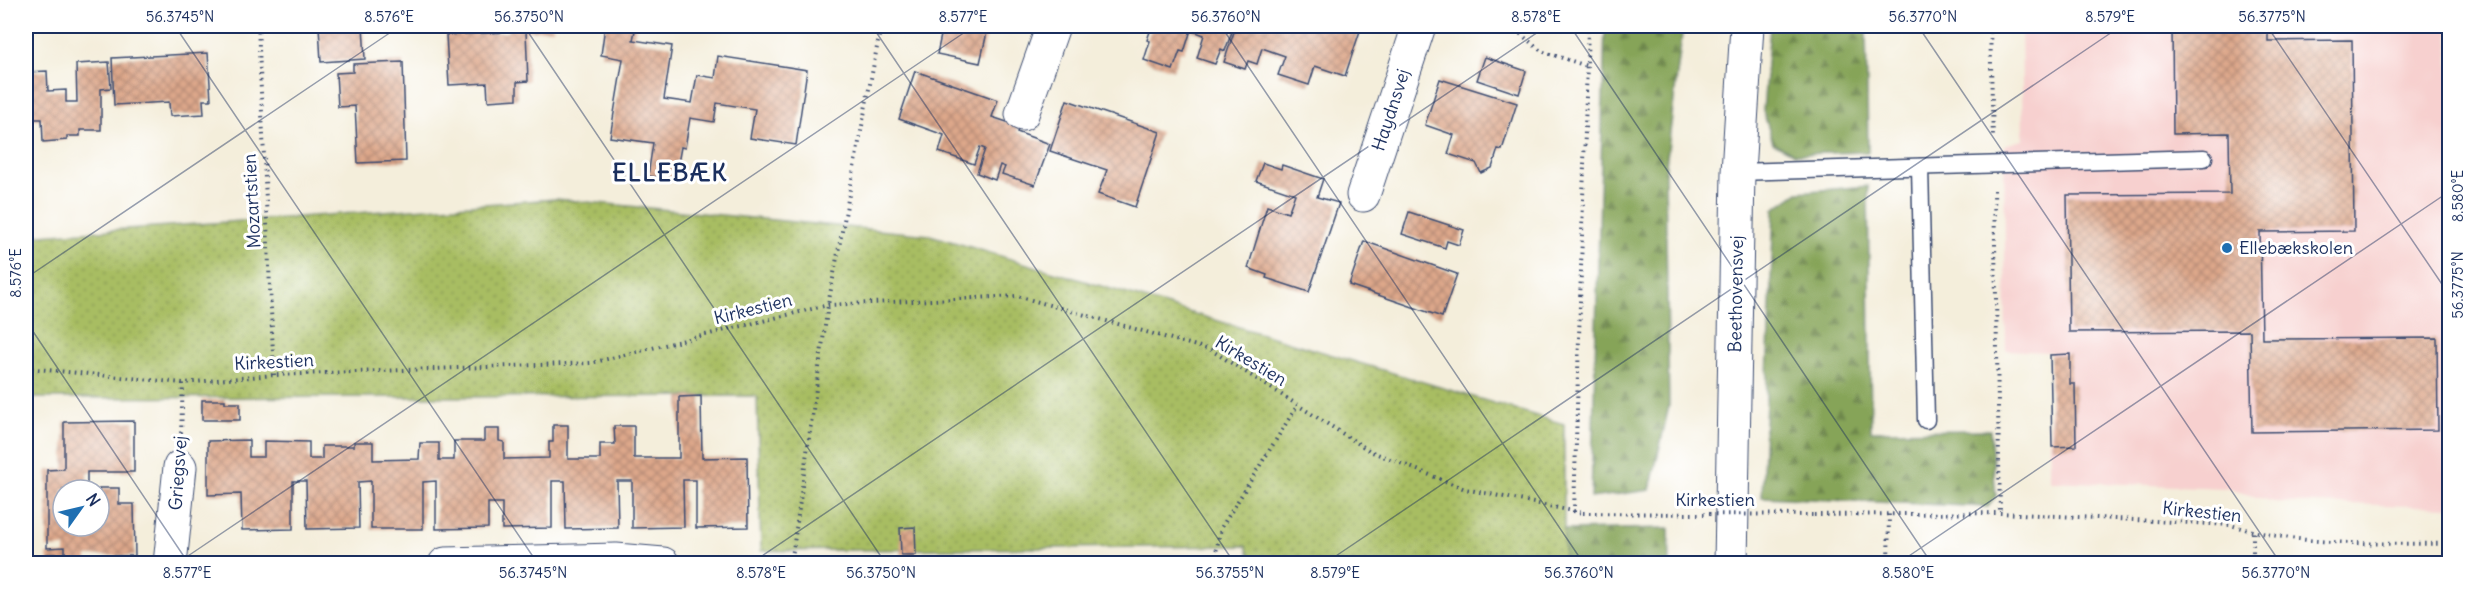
<svg xmlns="http://www.w3.org/2000/svg" width="2475" height="589" viewBox="0 0 2475 589" font-family="Delius,sans-serif">
<style>
.built{fill:#f7d0cf}
.forest{fill:url(#forest-firs);stroke:#506a5b;stroke-width:1.5}
.park{fill:url(#park-dots);stroke:#627660;stroke-width:1.5}
.building{fill:url(#building-cross-hatch)}
.lines{fill:none;stroke-linecap:round;stroke-linejoin:round}
.service-casing{stroke:#3c4c71;stroke-width:19}
.minor-casing{stroke:#3c4c71;stroke-width:35}
.tertiary-casing{stroke:#3c4c71;stroke-width:35}
.path{stroke:#3c4c71;stroke-width:4;stroke-dasharray:1.5 4.5;stroke-linecap:butt}
.service{stroke:#fff;stroke-width:16}
.minor{stroke:#fff;stroke-width:33}
.tertiary{stroke:#fff;stroke-width:33}
.path-bridge{stroke:#3c4c71;stroke-width:4;stroke-dasharray:1.5 4.5;stroke-linecap:butt}
.ticks{fill:none;stroke:#1b2f5e;stroke-width:1.5;stroke-opacity:0.45}
.poi-dot{fill:#1f6fb2;stroke:#fff;stroke-width:2}
.labels{text-anchor:middle;stroke-width:6;stroke-linejoin:round;paint-order:stroke}
.street-label{font-size:18px;fill:#1b2f5e;stroke:#fff}
.poi-label{font-size:18px;fill:#1b2f5e;stroke:#fff;text-anchor:start}
.district-label{font-size:24px;font-weight:bold;letter-spacing:1.5px;fill:#1b2f5e;stroke:#fff}
.neatline{fill:none;stroke:#1b2f5e;stroke-width:2}
.ticks-label{font-size:15px;text-anchor:middle;fill:#1b2f5e}
</style>
<defs>
<pattern id="forest-firs" width="22" height="20" patternUnits="userSpaceOnUse" patternTransform="scale(1.5)"><rect width="22" height="20" fill="#86a458"/><path d="M5 1l3.5 6h-7zM16 11l3.5 6h-7z" fill="#6d864c"/></pattern>
<pattern id="park-dots" width="8" height="8" patternUnits="userSpaceOnUse" patternTransform="scale(1.5)"><rect width="8" height="8" fill="#a8bd62"/><path d="M2 2h.1M6 6h.1" fill="none" stroke="#889a54" stroke-width="1.8" stroke-linecap="round"/></pattern>
<pattern id="building-cross-hatch" width="8" height="8" patternUnits="userSpaceOnUse" patternTransform="scale(1.5)"><rect width="8" height="8" fill="#dda78a"/><path d="M0 0l8 8M0 8l8-8" fill="none" stroke="#b28874"/></pattern>
</defs>
<rect width="100%" height="100%" fill="#fff"/>
<filter id="ink" filterUnits="userSpaceOnUse"><feTurbulence type="fractalNoise" baseFrequency=".0167" numOctaves="2"/><feDisplacementMap in="SourceGraphic" scale="12" xChannelSelector="R" yChannelSelector="G"/><feConvolveMatrix kernelMatrix="1 2 1 2 8 2 1 2 1" color-interpolation-filters="sRGB"/></filter>
<filter id="wash" filterUnits="userSpaceOnUse"><feTurbulence type="fractalNoise" baseFrequency=".008" numOctaves="4" result="noise"/><feDisplacementMap in="SourceGraphic" scale="24" xChannelSelector="R" yChannelSelector="G"/><feGaussianBlur stdDeviation="1.35" result="paint"/><feColorMatrix in="noise" values="0 0 0 0 0 0 0 0 0 0 0 0 0 0 0 0 0 1.4 0 .05"/><feComposite in="paint" operator="in"/></filter>
<g filter="url(#wash)">
<rect width="100%" height="100%" fill="#f4eedb"/>
<path class="built" d="M2021 26H2449V507L2274 502 2225 488 2050 481V352L2006 350 2004 145 2023 140Z"/>
<g class="forest">
<path d="M1605 26H1683L1665 174 1669 406 1650 490 1591 498Z"/>
<path d="M1770 26H1866L1868 152 1795 154 1773 143 1763 111Z"/>
<path d="M1868 186 1871 431 1990 430 1996 496 1988 507 1762 497 1774 209 1798 192Z"/>
<path d="M1669 528 1670 563 1564 564V530Z"/>
</g>
<path class="park" d="M556 199 930 235 1564 424V563H1252L1246 546 761 551 757 396 26 398V236Z"/>
<g id="blocks">
<g class="building">
<path d="M319 26H363L365 59 321 62Z"/>
<path d="M508 26H553V29L526 31 528 81 517 82V99L488 101 487 83 449 85 446 35 508 32Z"/>
<path d="M605 26H636L633 40 672 46 664 99 692 103 697 75 715 78 718 56 807 70 796 145 750 138 755 109 717 103 714 122 690 118 685 148 681 147 675 180 648 176 653 143 610 137 623 59 601 55Z"/>
<path d="M943 26H1012L1010 33 988 28 980 63 937 54Z"/>
<path d="M1152 26H1234L1225 51 1221 49 1215 64 1197 58 1204 35 1191 30 1184 52 1180 51 1173 70 1144 60 1150 41 1147 40Z"/>
<path d="M1236 26H1345L1360 31 1345 76 1315 66 1309 85 1278 75 1285 56 1262 48 1257 64 1248 61 1245 69 1224 62Z"/>
<path d="M2172 26H2268V41L2352 40 2354 231 2260 232 2262 339 2437 338 2438 430 2252 432 2250 331 2069 332 2067 195 2230 194 2229 133 2173 134Z"/>
<path d="M208 53 211 100H203L204 114 170 116 169 102 114 105 112 58Z"/>
<path d="M1485 57 1526 71 1519 94 1477 80Z"/>
<path d="M109 62 111 88 101 89V130H80V136H67V140L43 142 42 119H26V72L47 71 48 91 66 90V102H77L76 64Z"/>
<path d="M403 62 406 161 358 163 355 106 338 107 336 73 353 72V64Z"/>
<path d="M915 71 998 100 992 117 1019 126 1017 132 1050 144 1035 185 1002 174 1005 167 1000 165 995 180 977 173 985 149 980 147 974 164 939 152 944 135 899 119Z"/>
<path d="M1440 79 1517 103 1502 150 1498 149 1492 168 1481 173 1476 163 1448 154 1454 135 1425 125Z"/>
<path d="M1067 100 1160 132 1135 207 1098 194 1107 170 1050 151Z"/>
<path d="M1263 163 1281 169 1282 165 1323 179 1317 197 1339 203 1309 292 1266 278 1267 275 1248 268 1267 206 1288 213 1295 194 1256 181Z"/>
<path d="M1409 212 1464 230 1459 245 1447 241 1445 248 1402 234Z"/>
<path d="M1364 241 1457 274 1442 317 1349 285Z"/>
<path d="M2070 354V384H2075L2076 446 2052 447 2050 355Z"/>
<path d="M701 396 702 458 747 457 748 527 696 528V480H683L684 527 632 528V481H617L618 528 566 529 565 481H552V528L502 529V503H488V528L436 529V481L423 482V529H371V481L358 482 359 528 307 529 306 481H293V529L242 530 241 494 208 495V441L249 440V457H264V441L309 442V459H322V446H354V442H373V460L419 459 420 443H439V460H454V441H484V429H499V441L504 442V459L549 458V442H553V425H568V459H600V444H615L614 426H634V458H679V397Z"/>
<path d="M202 400H225V403H240V420H202Z"/>
<path d="M134 421V472H87V490H63V526H99V488H119V504H134L135 556H87V564H48L47 554H65V547L47 548V470L64 469V422Z"/>
<path d="M915 527 916 555H901L900 528Z"/>
</g>
</g>
</g>
<g filter="url(#ink)">
<use href="#blocks" fill-opacity="0" stroke="#3c4c71" stroke-width="1.5"/>
<g class="lines">
<g class="service-casing">
<g id="service">
<path d="M1920 167 1926 420"/>
<path d="M1738 172 2204 158"/>
</g>
</g>
<g class="minor-casing">
<g id="minor">
<path d="M1022 114 1053 26"/>
<path d="M1363 195 1419 26"/>
<path d="M170 564 180 467"/>
<path d="M445 564 616 560 663 564"/>
</g>
</g>
<g class="tertiary-casing">
<path id="tertiary" d="M1731 564 1738 172 1747 26"/>
</g>
<g class="path">
<path d="M258 26 274 375"/>
<path d="M1511 26 1541 51 1587 66"/>
<path d="M1990 26 1993 140"/>
<path d="M1994 190 2000 513"/>
<path d="M26 368 183 383 274 375 591 363 828 305 1017 296 1211 350 1370 451 1465 489 1583 513"/>
<path d="M181 433 183 383"/>
<path d="M1574 512 1588 26"/>
<path d="M1814 515 2000 513 2231 525C2301 547 2377 543 2450 544"/>
<path d="M1214 562 1221 528 1297 406"/>
<path d="M791 564 828 305 881 26"/>
<path d="M1118 564H1399"/>
<path d="M1888 564 1889 514"/>
<path d="M2253 564V532"/>
</g>
<use href="#service" class="service"/>
<use href="#minor" class="minor"/>
<use href="#tertiary" class="tertiary"/>
<path class="path-bridge" d="M1583 513 1814 515"/>
</g>
</g>
<path class="ticks" d="M175 26 538 564M524 26 886 564M872 26 1235 564M1221 26 1584 564M1570 26 1932 564M1918 26 2281 564M2267 26 2450 296M26 278 400 26M26 321 189 564M176 564 974 26M750 564 1547 26M1324 564 2121 26M1897 564 2450 191"/>
<circle class="poi-dot" cx="2227" cy="248" r="6"/>
<g class="labels">
<g class="street-label">
<text transform="translate(1391 110) rotate(-72)" y="6">Haydnsvej</text>
<text transform="translate(252 201) rotate(-93)" y="6">Mozartstien</text>
<text transform="translate(1736 294) rotate(-89)" y="6">Beethovensvej</text>
<text transform="translate(753 309) rotate(-14)" y="6">Kirkestien</text>
<text transform="translate(1251 361) rotate(31)" y="6">Kirkestien</text>
<text transform="translate(274 362) rotate(-3)" y="6">Kirkestien</text>
<text transform="translate(178 473) rotate(-86)" y="6">Griegsvej</text>
<text x="1715" y="506">Kirkestien</text>
<text transform="translate(2202 512) rotate(6)" y="6">Kirkestien</text>
</g>
<g class="poi-label">
<text x="2239" y="254">Ellebækskolen</text>
</g>
<g class="district-label">
<text x="670" y="181">ELLEBÆK</text>
</g>
</g>
<rect width="2475" height="589" fill="none" stroke="#fff" stroke-width="66"/>
<g transform="translate(81 508) rotate(56)"><circle r="28" fill="#ffffff" stroke="#a4acbf" stroke-width="1.5"/>
<path d="M0-4.5L10 22L0 15L-10 22Z" fill="#1f6fb2"/>
<text y="-9" font-size="16" font-weight="bold" text-anchor="middle" fill="#1b2f5e">N</text>
</g>
<rect x="33" y="33" width="2409" height="523" class="neatline"/>
<g class="ticks-label">
<text x="180" y="22">56.3745°N</text>
<text x="389" y="22">8.576°E</text>
<text x="529" y="22">56.3750°N</text>
<text x="963" y="22">8.577°E</text>
<text x="1226" y="22">56.3760°N</text>
<text x="1536" y="22">8.578°E</text>
<text x="1923" y="22">56.3770°N</text>
<text x="2110" y="22">8.579°E</text>
<text x="2272" y="22">56.3775°N</text>
<text transform="translate(2458 196) rotate(-90)" y="5">8.580°E</text>
<text transform="translate(16 273) rotate(-90)" y="5">8.576°E</text>
<text transform="translate(2458 285) rotate(-90)" y="5">56.3775°N</text>
<text x="187" y="578">8.577°E</text>
<text x="533" y="578">56.3745°N</text>
<text x="761" y="578">8.578°E</text>
<text x="881" y="578">56.3750°N</text>
<text x="1230" y="578">56.3755°N</text>
<text x="1335" y="578">8.579°E</text>
<text x="1579" y="578">56.3760°N</text>
<text x="1908" y="578">8.580°E</text>
<text x="2276" y="578">56.3770°N</text>
</g>
</svg>
